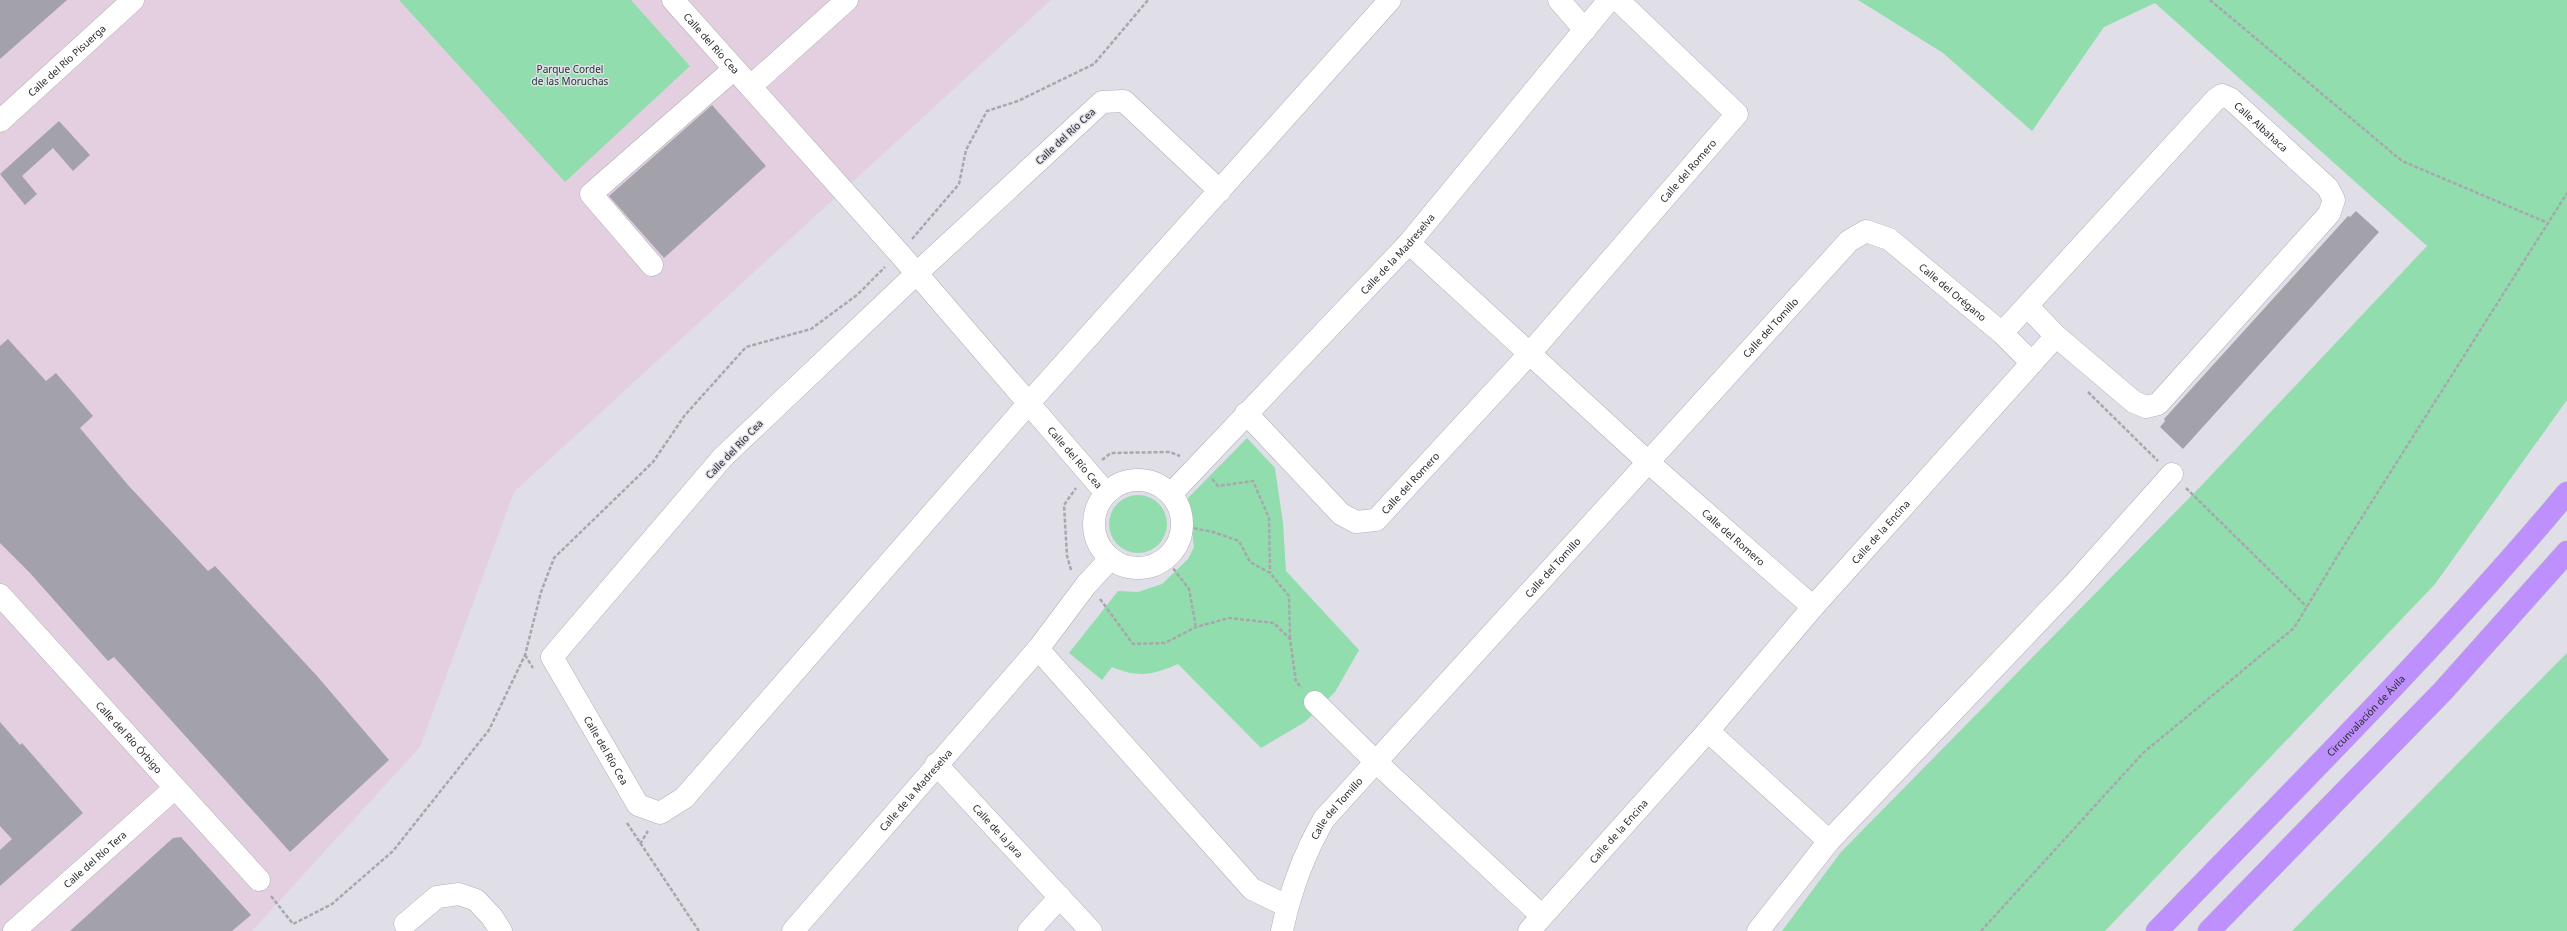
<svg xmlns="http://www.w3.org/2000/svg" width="2567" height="931" viewBox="0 0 2567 931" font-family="'Noto Sans',sans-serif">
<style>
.industrial{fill:#e3cfdf}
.green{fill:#91ddae}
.building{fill:#a3a2aa}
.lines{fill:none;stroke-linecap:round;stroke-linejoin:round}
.minor-casing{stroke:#afafb7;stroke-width:23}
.highway-casing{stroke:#bfbfc0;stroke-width:23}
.path{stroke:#a8a7ae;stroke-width:2.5;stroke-dasharray:4 2;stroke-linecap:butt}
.minor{stroke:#fff;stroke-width:22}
.highway{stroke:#be90fe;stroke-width:22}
.labels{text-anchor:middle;stroke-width:3;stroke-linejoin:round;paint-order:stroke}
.street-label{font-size:10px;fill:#2a292d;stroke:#e0dfe8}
.park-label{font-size:10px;fill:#163925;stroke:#e0dfe8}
</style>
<rect width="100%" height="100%" fill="#e0dfe8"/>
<path class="industrial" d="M0 0H1051L514 492 420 747 252 931H0Z"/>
<g class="green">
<path d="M399 0H631L690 66 565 182Z"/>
<path d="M1858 0H2567V400L2435 584 2105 931H1782L1841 852 2201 486 2427 246 2155 3 2104 27 2032 131 1943 53Z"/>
<path d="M1247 438 1275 468 1283 523 1286 571 1359 650 1335 692 1305 722 1261 748 1178 664C1153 675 1138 678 1112 667L1102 680 1069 653 1118 591 1138 592 1162 584 1188 559 1194 547 1188 498Z"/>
<circle cx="1138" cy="524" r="29"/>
<path d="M2567 653V931H2292L2558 662Z"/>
</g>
<g class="building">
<path d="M0 0H67L0 59Z"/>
<path d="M712 105 766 166 664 258 609 196Z"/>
<path d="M59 121 90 155 73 171 53 148 22 176 37 194 25 205 0 174Z"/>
<path d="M2356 211 2379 232 2183 449 2160 427 2165 421 2164 419 2348 216 2350 217Z"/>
<path d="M8 339 46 381 56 373 93 416 80 428 128 485 208 571 215 566 317 676 389 760 290 852 114 657 108 661 30 573 0 543V346Z"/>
<path d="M0 722 20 745 22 743 83 813 0 886V850L12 839 0 826Z"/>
<path d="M181 837 251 915 232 931H70L173 838Z"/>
</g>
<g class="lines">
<g class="minor-casing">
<g id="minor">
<path id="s1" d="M673 0 899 253 1106 493"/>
<path d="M1559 0 1585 30"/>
<path d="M751 86 847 0"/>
<path id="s2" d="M0 121 133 0"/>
<path id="s3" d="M1220 191 1124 101 1102 102 916 274 723 457 552 657 638 805 660 813 684 798 1028 404 1390 0"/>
<path id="s4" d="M1409 243 1648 462 1813 607"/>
<path d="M652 265 591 194 734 69"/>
<path id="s5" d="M2002 333 2216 99 2222 95 2231 99 2328 188 2334 200 2329 214 2158 404 2146 407 2134 402 2056 336 2027 306"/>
<path id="s6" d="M1246 413 1341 514 1356 522 1376 520 1531 352 1737 114 1618 0"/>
<circle cx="1138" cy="524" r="44"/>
<path id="s7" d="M1171 494 1409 243 1609 0"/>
<path id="s8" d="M0 595 259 880"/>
<path d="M1038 649 1252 889 1287 906"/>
<path d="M1315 702 1376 762 1542 916"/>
<path d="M1708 731 1829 841"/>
<path id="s9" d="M936 764 1091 931"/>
<path d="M405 924 437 897 459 894 476 900 492 917 501 931"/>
<path id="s10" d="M14 931 175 788"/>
<path id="s11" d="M793 931 1038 649 1086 585 1110 559"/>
<path d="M1029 931 1060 897"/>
<path id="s12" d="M1282 931C1290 892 1304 854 1324 819L1849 241 1866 231 1889 239 2002 333 2032 363"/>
<path id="s13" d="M1529 931 1708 731 1813 607 2056 336"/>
<path d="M1758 931 1829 841 2074 584 2172 474"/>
</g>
</g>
<g class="highway-casing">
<g id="highway">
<path id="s14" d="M2157 931C2296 787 2439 646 2567 493"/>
<path d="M2209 931 2443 691 2567 552"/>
</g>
</g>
<g class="path">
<path d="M2210 0 2402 161 2548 223"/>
<path d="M912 239 959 184 966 150 987 111 1018 101 1094 64 1148 0"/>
<path d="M2088 392 2158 461"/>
<path d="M1102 460 1111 453 1170 452 1180 456"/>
<path d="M1212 479 1218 486 1253 481 1269 518 1270 573"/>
<path d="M2186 488 2307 607"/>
<path d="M1182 526 1213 532 1239 541 1250 562 1270 573 1289 596 1290 638"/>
<path d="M1166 559 1189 589 1196 627"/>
<path d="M1071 570 1067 556 1064 505 1076 488"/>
<path d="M1100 599 1133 644 1165 643 1196 627 1229 618 1274 623 1290 639 1296 682 1302 688"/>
<path d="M525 655 533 668"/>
<path d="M627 823 699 931"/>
<path d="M640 844 648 831"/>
<path d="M271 896 293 924 332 904 393 851 489 730 525 655 541 592 554 558 653 462 685 415 746 347 811 329 857 295 885 267"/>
<path d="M1981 931 2143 753 2294 628 2340 552 2567 193"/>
</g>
<use href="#minor" class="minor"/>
<use href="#highway" class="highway"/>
</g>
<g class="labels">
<g class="street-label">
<text dy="4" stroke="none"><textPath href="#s1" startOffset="58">Calle del Río Cea</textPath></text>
<text dy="4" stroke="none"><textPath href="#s2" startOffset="90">Calle del Río Pisuerga</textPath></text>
<text dy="4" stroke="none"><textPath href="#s5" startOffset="375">Calle Albahaca</textPath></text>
<text transform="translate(1065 136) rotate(-43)" y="4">Calle del Río Cea</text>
<text dy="4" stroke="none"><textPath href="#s6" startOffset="644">Calle del Romero</textPath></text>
<text dy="4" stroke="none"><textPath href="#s7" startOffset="330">Calle de la Madreselva</textPath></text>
<text dy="4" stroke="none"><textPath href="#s12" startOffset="1028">Calle del Orégano</textPath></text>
<text dy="4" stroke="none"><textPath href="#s12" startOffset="784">Calle del Tomillo</textPath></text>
<text transform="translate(734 449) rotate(-46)" y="4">Calle del Río Cea</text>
<text dy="4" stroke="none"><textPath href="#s1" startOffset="609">Calle del Río Cea</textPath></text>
<text dy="4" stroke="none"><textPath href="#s6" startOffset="226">Calle del Romero</textPath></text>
<text dy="4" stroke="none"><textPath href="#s13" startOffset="532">Calle de la Encina</textPath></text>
<text dy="4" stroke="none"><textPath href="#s4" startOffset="438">Calle del Romero</textPath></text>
<text dy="4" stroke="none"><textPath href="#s12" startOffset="460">Calle del Tomillo</textPath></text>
<text dy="4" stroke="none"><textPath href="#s14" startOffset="300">Circunvalación de Ávila</textPath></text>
<text dy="4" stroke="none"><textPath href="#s8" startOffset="192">Calle del Río Órbigo</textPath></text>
<text dy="4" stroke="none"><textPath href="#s3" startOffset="1044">Calle del Río Cea</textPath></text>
<text dy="4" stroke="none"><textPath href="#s11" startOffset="187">Calle de la Madreselva</textPath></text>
<text dy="4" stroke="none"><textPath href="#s12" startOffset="136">Calle del Tomillo</textPath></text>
<text dy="4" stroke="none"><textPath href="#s9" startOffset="91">Calle de la Jara</textPath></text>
<text dy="4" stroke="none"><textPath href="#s13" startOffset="134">Calle de la Encina</textPath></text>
<text dy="4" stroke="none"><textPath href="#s10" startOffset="108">Calle del Río Tera</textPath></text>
</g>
<g class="park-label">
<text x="570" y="73">Parque Cordel<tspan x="570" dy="12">de las Moruchas</tspan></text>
</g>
</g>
</svg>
